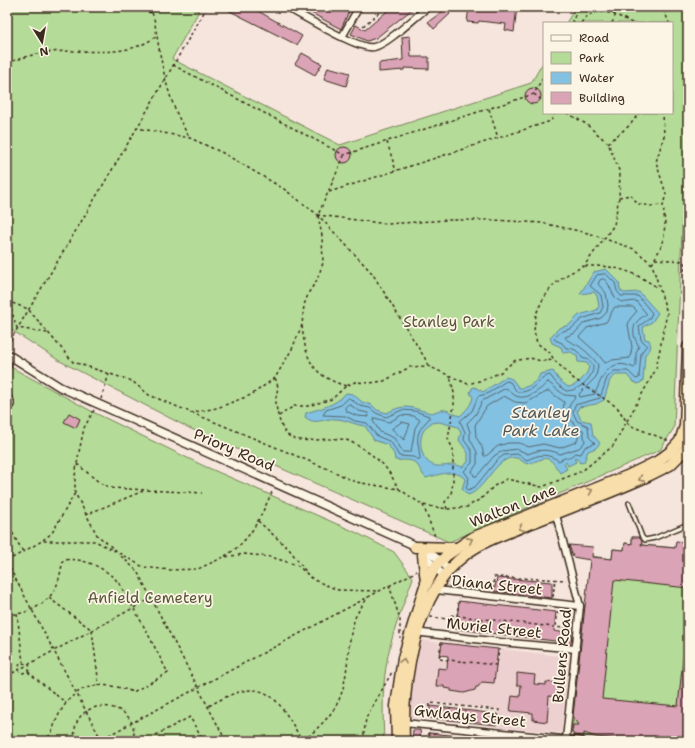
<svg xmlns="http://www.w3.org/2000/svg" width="695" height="748" viewBox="0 0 695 748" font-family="'Shantell Sans',sans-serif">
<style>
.built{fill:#edd1d1}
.green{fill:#b4db97;stroke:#78825a}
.water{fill:#82c1e2;stroke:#668594;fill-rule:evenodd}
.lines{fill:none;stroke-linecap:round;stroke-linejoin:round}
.shore{stroke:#57666c;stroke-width:1}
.building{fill:#daa3b6;stroke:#3b2a1e}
.service-casing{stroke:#3b2a1e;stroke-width:6}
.pedestrian-casing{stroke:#3b2a1e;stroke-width:8}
.minor-casing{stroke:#3b2a1e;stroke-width:9}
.tertiary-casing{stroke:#3b2a1e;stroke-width:10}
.trunk-casing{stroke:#3b2a1e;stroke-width:13}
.path{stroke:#3b2a1e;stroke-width:1.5;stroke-dasharray:3 3;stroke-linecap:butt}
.service{stroke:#fcf5e5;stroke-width:3}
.pedestrian{stroke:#fcf5e5;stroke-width:4.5}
.minor{stroke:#fcf5e5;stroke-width:6}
.tertiary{stroke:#fcf5e5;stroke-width:7}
.trunk{stroke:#f8deab;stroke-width:10}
.oneway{stroke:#9a8464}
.labels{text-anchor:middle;stroke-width:3.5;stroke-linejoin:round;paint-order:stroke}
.park-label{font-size:15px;fill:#59563c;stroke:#fcf5e5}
.street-label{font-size:15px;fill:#3b2a1e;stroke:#fcf5e5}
.water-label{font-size:16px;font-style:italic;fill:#505759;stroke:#fcf5e5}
</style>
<rect width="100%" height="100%" fill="#f5e5dc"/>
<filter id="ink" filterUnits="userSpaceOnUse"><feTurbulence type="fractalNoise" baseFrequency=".025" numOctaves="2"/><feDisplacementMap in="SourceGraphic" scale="8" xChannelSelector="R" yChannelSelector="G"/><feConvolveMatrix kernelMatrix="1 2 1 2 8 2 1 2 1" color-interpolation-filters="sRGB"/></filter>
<g filter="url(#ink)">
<path class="built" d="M422 640 440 643 438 659 498 666 500 649 569 657 561 733 497 727 499 709 430 702 428 718 409 717 414 674Z"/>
<g class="green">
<path d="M7 7H191L199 11 172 59 340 145 531 83 544 61V113H672V23H566L576 7H688V83L674 428 660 450 449 542 189 428 58 360 7 327Z"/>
<path d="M7 365 93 412 204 466 353 531 394 552 413 578C403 606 390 637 386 667 382 691 383 717 384 741H7Z"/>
<path d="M632 537 642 538V545L688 549 687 741H640L574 735 572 732 591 556 612 559 613 549 624 550 625 543 632 544Z"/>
</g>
<path class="water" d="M606 269 619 282 620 290 624 293 639 292 658 313 652 322 643 327 645 339 649 340C652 347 651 350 645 354L643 381 638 384 632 381 627 375H616L610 380 604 400 596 404 579 407 577 411 581 420 591 422 593 435 600 443 596 448 588 451 584 462 580 463 576 457 574 458 576 462 568 466 566 462 564 463 567 469 560 473C548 454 548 457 528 464 523 463 521 459 517 458 496 454 486 490 468 495L462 489 465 479C455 468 438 475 426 478 421 474 419 463 412 461 407 459 400 461 395 460L394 454 388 445 374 440 365 426C354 425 346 419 335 419 324 418 315 426 305 417L306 413C321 408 335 406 346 393L353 394 362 402 372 405 377 410 387 413C406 402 413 409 432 413 448 406 447 412 460 416 466 410 471 406 473 397L470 393 472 388 475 387 483 392 506 377 512 379 519 388C527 388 538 382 540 374L553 371 559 380 568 387C577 386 587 376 589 367L587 363 578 362 577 356 571 352 563 353 561 347 552 343 550 337 559 328 569 325 579 315 597 310 599 306 597 296 594 292 580 294 594 272ZM439 422 458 427 461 433 459 440 468 453V462L462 467C453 462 447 467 437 466 421 464 417 441 424 430 425 427 429 425 431 423Z"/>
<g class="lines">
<g class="shore">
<path d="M606 274 615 283 617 291 621 296H638L652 313 649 319 639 326 641 340 647 345 641 353 639 378 636 379 628 371H614L607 378 600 398 575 405 573 412 577 421 588 426 589 437 595 443 585 447 581 454 575 453 569 458H564L559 461C548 453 539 454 527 460L517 454 504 455 497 460 475 487 468 490 466 488 469 478 464 471 472 463V451L464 440 465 432 460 421 472 411 478 396 487 394 506 381 510 382 517 392C534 394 540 376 550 375L556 383 566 391C578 391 594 378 593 366L589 360 582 358C579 351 574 348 566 348L562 343 555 340 554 338 561 332 572 328 582 319 600 313 603 307 601 295 590 286 597 275Z"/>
<path d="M604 279C612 285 611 299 622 302 626 303 632 301 636 301L646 313V315C631 322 631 334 639 346L636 353V366L634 368C610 356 602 376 595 394L580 397 579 394 596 377 598 365C595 359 581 346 575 344 570 341 568 342 565 337L575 333 584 323 601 318 607 312 608 305 606 293 598 284 600 280Z"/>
<path d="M615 307H633L637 311 630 319 628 325 632 347 630 358 612 360 605 363 597 353 579 337 587 328 606 322Z"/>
<path d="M548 382 564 395 576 396C575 399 573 400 571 403 564 414 573 426 583 430L585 442 579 448 560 454C549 449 539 449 528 454L517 449 502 451 494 456 477 476H474L472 471 477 464V452L470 439V432L467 423 476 414 482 401 506 388C509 390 512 394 516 396 527 401 541 389 548 382Z"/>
<path d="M549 391 564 402C562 416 565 427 578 435V439L576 442 560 448 543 444 529 447 519 443H508L498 446 486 456H484L482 447 476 437 475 425 487 406 504 396 515 402 525 403Z"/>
<path d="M349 398 360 406 370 408 376 413 386 417 402 410 415 411 429 416V419C412 435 419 441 420 460L413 457 399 456 391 442 377 436 367 423 355 421 345 416 323 415 326 410 341 405Z"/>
<path d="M349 404 359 411 368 413 369 417 357 416 346 411 345 408Z"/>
<path d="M402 415 414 416 420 420 415 428 411 452H403L394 438 380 432 373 421 375 418 389 422Z"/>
<path d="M402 422 410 424 404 440 392 429Z"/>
</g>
</g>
<g class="building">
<path d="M222 7H251L302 36 297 45Z"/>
<path d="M300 7H351L341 29Z"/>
<path d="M392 7H415L376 38 367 41 351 34 356 25 365 30Z"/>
<path d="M469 7H517L514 32 505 30 506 24 479 21 478 23 467 22Z"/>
<path d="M446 9 450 14 434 29 428 22Z"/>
<path d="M410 36 411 57H429V69L404 68V70L379 72V63L403 60 402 37Z"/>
<path d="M302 53 322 64 315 75 295 64Z"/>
<path d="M328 67 350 73 346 86 324 79Z"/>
<circle cx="533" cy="96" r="8"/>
<circle cx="344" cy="155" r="8"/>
<path d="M69 413 80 419 76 428 64 422Z"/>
<path d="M632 537H639L642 541 641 545 675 548 676 541 686 542 685 549H688V588L614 580 602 699 678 706 684 650H688L687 741H640L596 737 584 733V736L574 735 572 732 573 725H579L573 716 590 560 573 557 569 545 593 547 592 557 612 559 613 549 624 550 625 543 632 544Z"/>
<path d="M497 578 552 582V598L494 591Z"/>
<path d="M459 601 556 612 554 631 572 634 571 643 449 628 450 619H457Z"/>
<path d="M442 643 498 649 494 683 482 682 478 687H476L475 690 464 693 451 691V689L444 688V686H436L438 668 447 669 448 656 440 655Z"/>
<path d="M517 673 535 675 534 684 546 685V682L558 683 556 697 549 696 547 722 533 720V713L510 711 512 696 520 697 521 685H517Z"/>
<path d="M430 706 498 714 496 725 429 718Z"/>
<path d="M413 730H420L421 741H412Z"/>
<path d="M430 733 469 737V741H429Z"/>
</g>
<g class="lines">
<g class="service-casing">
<g id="service">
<path d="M7 371 11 358"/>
<path d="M7 394 12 401V405L7 411"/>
<path d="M629 503 642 537 645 540 655 538 688 524"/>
</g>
</g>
<g class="pedestrian-casing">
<path id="pedestrian" d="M150 9 151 7"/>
</g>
<g class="minor-casing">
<g id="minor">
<path d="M286 7C302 15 360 51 374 47 389 43 415 17 428 7"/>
<path d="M342 37 359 7"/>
<path d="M555 511 580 606 566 739"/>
<path d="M436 590 580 606"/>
<path d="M414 632 500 642 576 649"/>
<path d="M404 723 582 741"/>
</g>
</g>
<g class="tertiary-casing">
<g id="tertiary">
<path d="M7 354 60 387 427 551 441 561 449 570"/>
<path d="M422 554 444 576"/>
</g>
</g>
<g class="trunk-casing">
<g id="trunk">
<path d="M415 547 455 548"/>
<path d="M423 555 426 582"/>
<path d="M397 741 396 706 403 658 424 589 435 567 447 555 474 537 627 476 658 461 670 452 680 441 685 426 688 347"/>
<path d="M404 741C402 681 415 592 466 554 484 540 508 533 529 524 569 508 611 493 650 475L670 465 688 447"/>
</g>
</g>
<g class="path">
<path d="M207 7 137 128 190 138 223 153 284 189 318 215 372 273 426 360 428 366"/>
<path d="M342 7 349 11"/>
<path d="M659 7 664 10 669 23"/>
<path d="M664 10 667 7"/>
<path d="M152 13 154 18C161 60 166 101 190 138"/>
<path d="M572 21 577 23"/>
<path d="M571 23 580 7"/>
<path d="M581 23C595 3 615 14 632 23"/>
<path d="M612 23 616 14"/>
<path d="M363 26 386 7"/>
<path d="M7 63C22 58 36 53 52 52 91 48 123 60 157 36"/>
<path d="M173 65 344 155 534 94 544 75"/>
<path d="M534 94 544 102"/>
<path d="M489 109 498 138"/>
<path d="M567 113 586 124 608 143 620 173 619 197 614 225 584 266 568 274 552 286 542 301 536 314 534 331 537 343 550 353 554 360 574 379 617 407 629 425 669 441"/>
<path d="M387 142 396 171"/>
<path d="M608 143 630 125 639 113"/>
<path d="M329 192 551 121 555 113"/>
<path d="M619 197 631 195 638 204 652 206 663 205"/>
<path d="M655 259 684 261 685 276H688"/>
<path d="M652 264 663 243 665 224 663 205 666 194 656 162 664 136 663 113"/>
<path d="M585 266C616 265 633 271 658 288"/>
<path d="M7 301 28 309 73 362 132 381 149 395 333 471 355 482 399 489 423 505 447 509 467 507 482 498 494 486 507 479 542 487 582 471 613 446 656 369 667 313 652 264 634 249 588 233 542 223 494 220H448L387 224 318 215"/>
<path d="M9 303 17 328 48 333"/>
<path d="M302 326C306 360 311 375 346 386"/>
<path d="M7 346 137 128"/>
<path d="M275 378C281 391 275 390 276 402 276 410 280 424 284 431 298 450 329 433 349 441 358 445 378 458 384 466 390 472 394 481 399 489"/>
<path d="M101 399 109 374"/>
<path d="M94 410 84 428 79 452 75 476V493L97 535 119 553 143 567 170 570 198 569 224 557 245 554 271 557 297 565 314 580 338 590 378 591"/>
<path d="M190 413 217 408 251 395 275 378 292 349 302 325 304 305 309 292 317 280 323 263 322 236 318 215 344 156"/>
<path d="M279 416 294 406H308L332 399 346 386 355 382 370 383 384 381 410 367 428 366 468 384 483 380 501 372 514 361 530 358 541 361 554 360"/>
<path d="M77 464 100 483 111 488 202 493"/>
<path d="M423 505 436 539"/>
<path d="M447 509 445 502 451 494 453 482V449L448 439 454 406V393L450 376"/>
<path d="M85 515 143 491"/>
<path d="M258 521 289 549 307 573"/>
<path d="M7 533 12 532 23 552"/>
<path d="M43 540 52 533 75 493"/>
<path d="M121 556 137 571 226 741"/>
<path d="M225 556C252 540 260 517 273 490"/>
<path d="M7 561 42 541H95L115 551"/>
<path d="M7 563 102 741"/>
<path d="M389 585 400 619V638"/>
<path d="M493 589 494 577 566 580"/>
<path d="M553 597 555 579"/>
<path d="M49 598 92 630 99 685"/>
<path d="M17 613 23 662"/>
<path d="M7 614C26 616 48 604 56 587 60 578 61 569 63 560 82 557 104 567 117 581 121 586 125 593 128 599 143 623 155 648 168 673L133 692C89 675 64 691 51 735L40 741"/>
<path d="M457 616 459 598"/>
<path d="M430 617 448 619"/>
<path d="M556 626 558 610"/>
<path d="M447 631 449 615 572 629"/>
<path d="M441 642 439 659 497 665 499 649"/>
<path d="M28 672 30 668 29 664 20 663 18 670 22 673 28 672 66 703"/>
<path d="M7 676 152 598"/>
<path d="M209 706C263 674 275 692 302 741"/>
<path d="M429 719 430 703 499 710 497 727"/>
<path d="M7 735 10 741"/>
<path d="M75 741C68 692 143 698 133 741"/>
<path d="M98 741 417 571"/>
<path d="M154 741 156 735 190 717 203 741"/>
<path d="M304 741C316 729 330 718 338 702 350 676 346 647 354 621 356 613 363 605 368 597"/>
<path d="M363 741 366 718 392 672"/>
<path d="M428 741 429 731"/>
</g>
<use href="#service" class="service"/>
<use href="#pedestrian" class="pedestrian"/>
<use href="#minor" class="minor"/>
<use href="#tertiary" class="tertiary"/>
<use href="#trunk" class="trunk"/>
</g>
<defs><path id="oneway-chevron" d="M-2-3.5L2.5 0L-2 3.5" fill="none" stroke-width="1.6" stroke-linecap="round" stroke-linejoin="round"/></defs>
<g class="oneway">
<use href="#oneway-chevron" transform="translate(641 479) rotate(156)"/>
<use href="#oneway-chevron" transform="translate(590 491) rotate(-22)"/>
<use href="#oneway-chevron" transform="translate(521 528) rotate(158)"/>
<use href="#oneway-chevron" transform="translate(470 540) rotate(-28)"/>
<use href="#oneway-chevron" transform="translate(403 661) rotate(-78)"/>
</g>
</g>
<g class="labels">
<g class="park-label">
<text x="449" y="327">Stanley Park</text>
<text x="150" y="603">Anfield Cemetery</text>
</g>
<g class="street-label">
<text transform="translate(234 450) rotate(23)" y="5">Priory Road</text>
<text transform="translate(513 506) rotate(-22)" y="5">Walton Lane</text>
<text transform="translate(497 585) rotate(6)" y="5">Diana Street</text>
<text transform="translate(494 628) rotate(6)" y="5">Muriel Street</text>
<text transform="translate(562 656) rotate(-85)" y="5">Bullens Road</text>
<text transform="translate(470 716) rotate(6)" y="5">Gwladys Street</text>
</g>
<g class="water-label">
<text x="541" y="418">Stanley<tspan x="541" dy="18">Park Lake</tspan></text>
</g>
</g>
<rect width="695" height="748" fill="none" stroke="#fcf5e5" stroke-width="24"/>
<rect x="12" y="12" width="671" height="724" fill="none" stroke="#3b2a1e" stroke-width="1.5" filter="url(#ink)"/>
<rect x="543" y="22" width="130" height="92" fill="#fcf5e5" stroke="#afa495"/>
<rect x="551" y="35" width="20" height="6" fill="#fcf5e5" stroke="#afa495"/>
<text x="579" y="42" font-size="12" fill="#3b2a1e">Road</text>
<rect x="551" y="52" width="20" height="12" fill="#b4db97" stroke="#afa495"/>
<text x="579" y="62" font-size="12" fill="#3b2a1e">Park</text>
<rect x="551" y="72" width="20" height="12" fill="#82c1e2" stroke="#afa495"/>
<text x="579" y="82" font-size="12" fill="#3b2a1e">Water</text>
<rect x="551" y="92" width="20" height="12" fill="#daa3b6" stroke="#afa495"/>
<text x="579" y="102" font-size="12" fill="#3b2a1e">Building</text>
<g transform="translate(42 42) rotate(169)" stroke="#fcf5e5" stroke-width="3" paint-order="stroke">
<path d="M0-3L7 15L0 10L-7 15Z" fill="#3b2a1e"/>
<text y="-6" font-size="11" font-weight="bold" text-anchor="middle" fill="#3b2a1e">N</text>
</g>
</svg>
